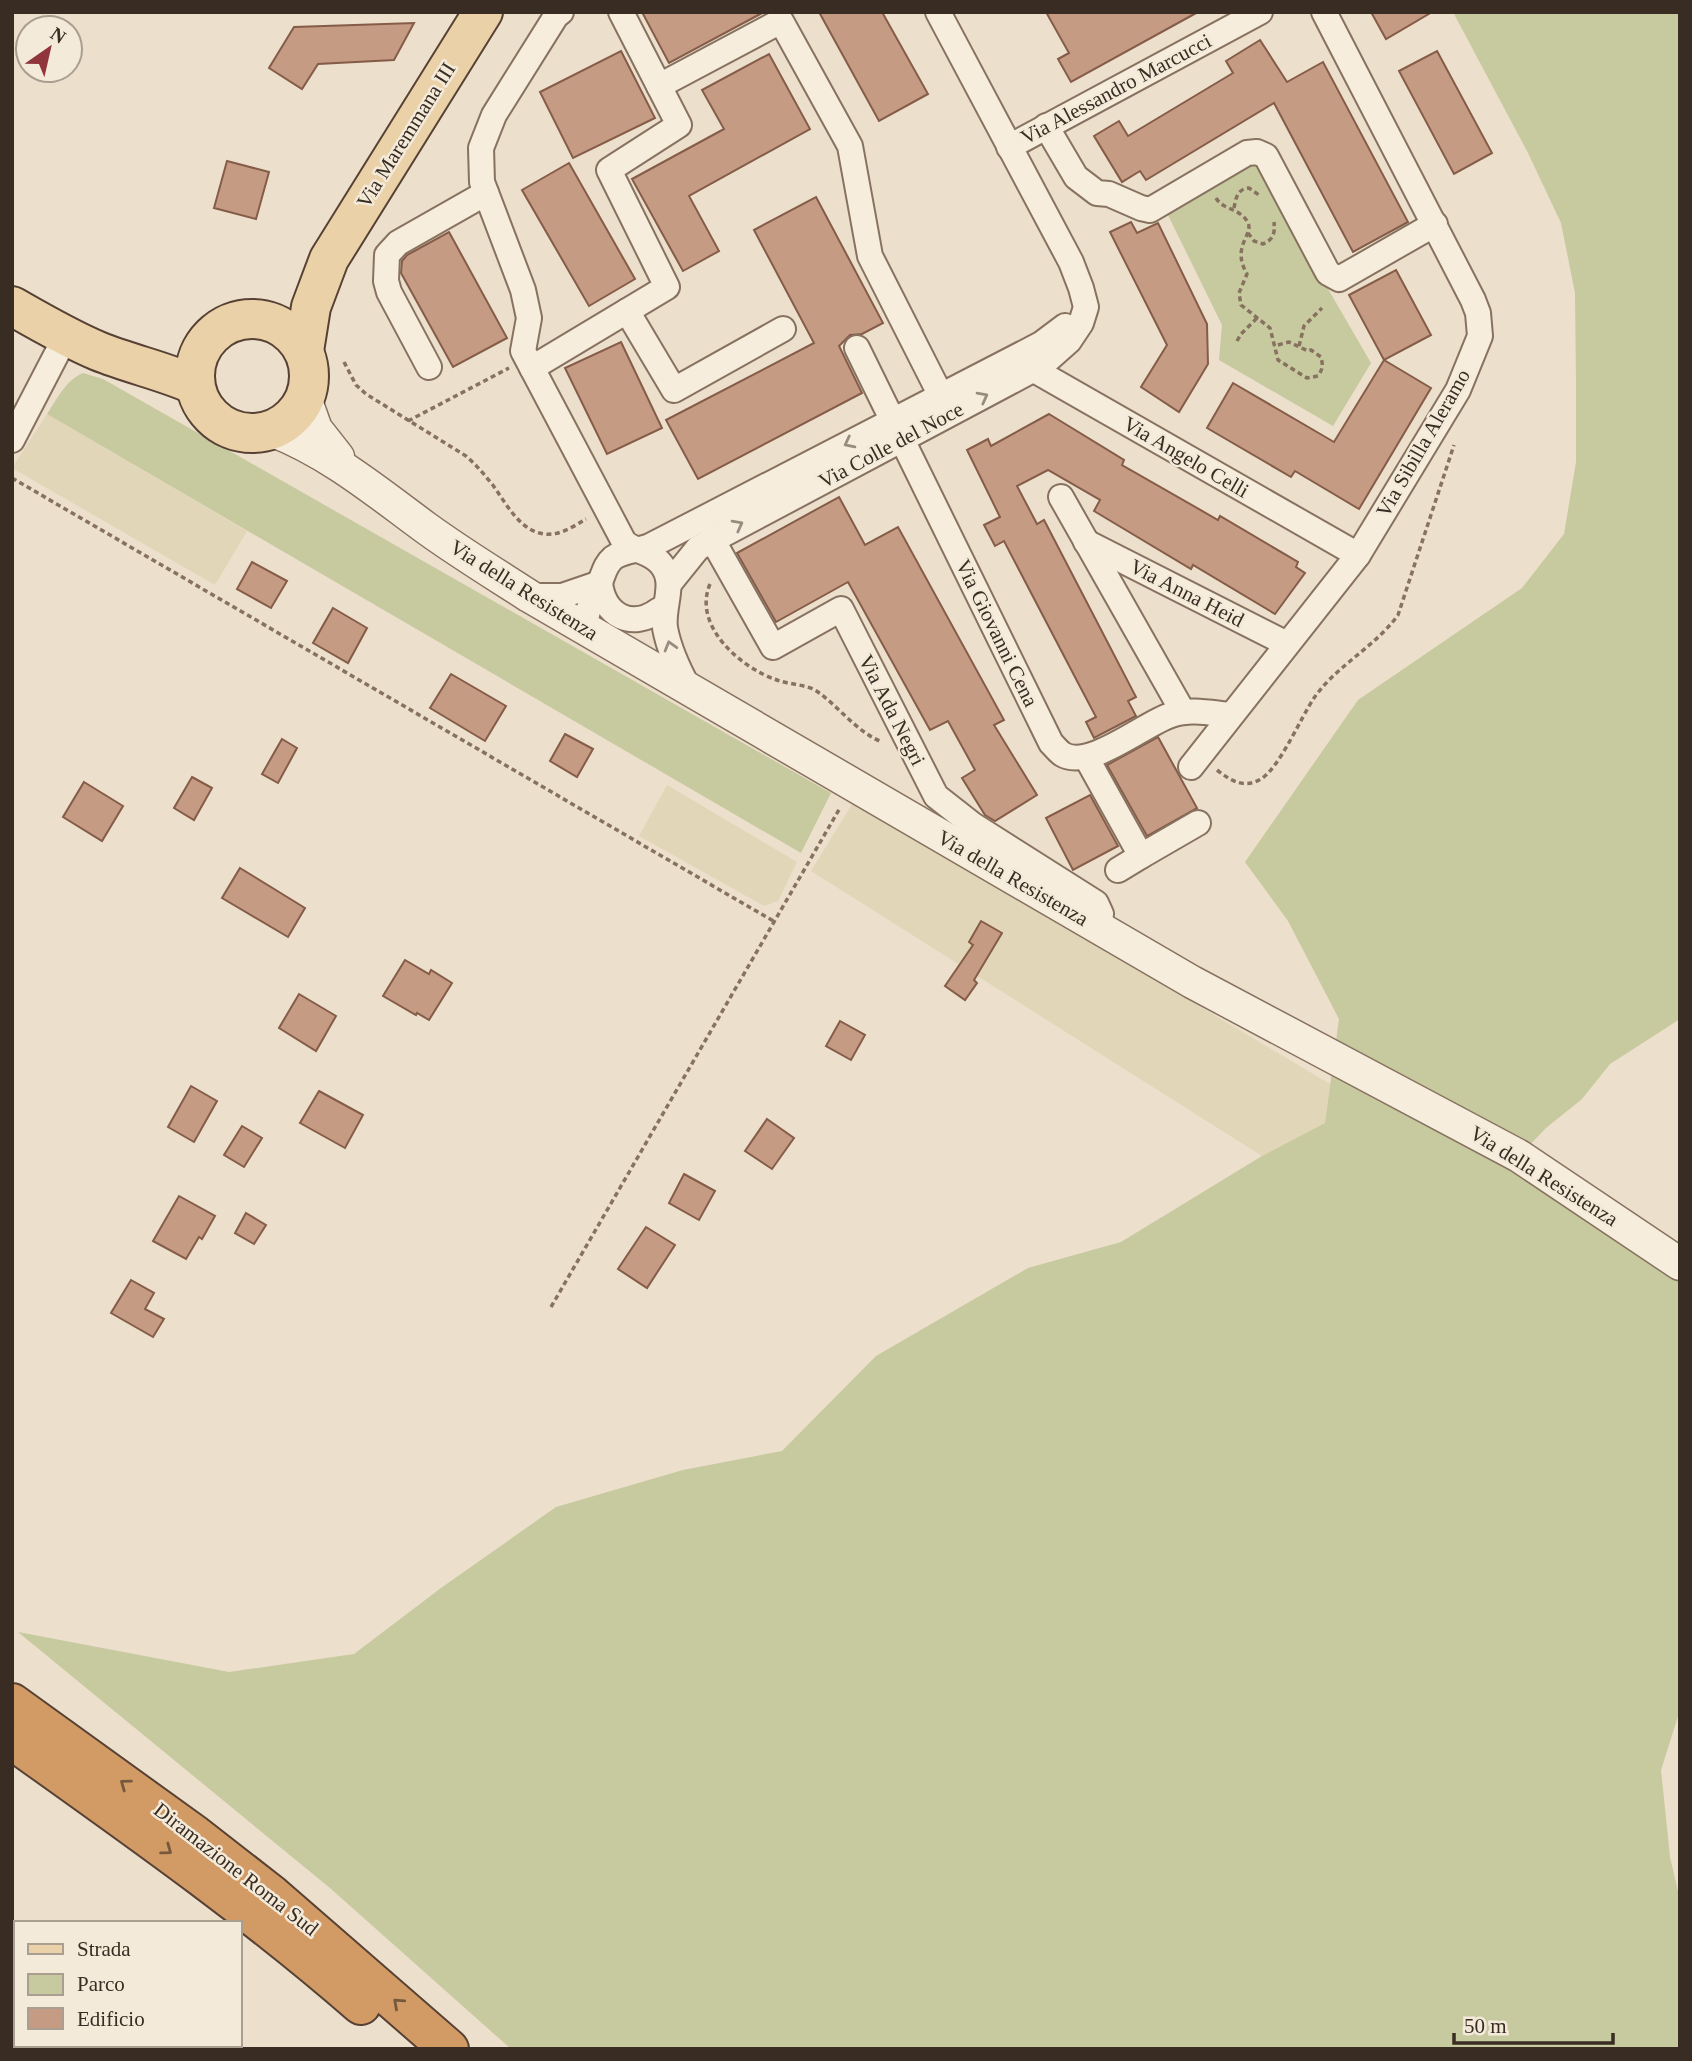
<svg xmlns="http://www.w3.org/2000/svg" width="1692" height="2061" viewBox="0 0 1692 2061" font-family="'Times New Roman',serif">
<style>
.farmland{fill:#e1d7b8}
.green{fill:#c7c99f}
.building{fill:#c69b84;stroke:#845c48;stroke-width:2}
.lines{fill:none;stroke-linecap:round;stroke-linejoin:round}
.minor-casing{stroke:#877260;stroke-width:28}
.tertiary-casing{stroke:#877260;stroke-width:35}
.primary-casing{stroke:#564134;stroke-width:42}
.motorway-casing{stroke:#564134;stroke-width:42}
.path{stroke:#877260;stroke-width:3.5;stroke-dasharray:5 3.5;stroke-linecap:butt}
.minor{stroke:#f7eddd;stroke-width:24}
.tertiary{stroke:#f7eddd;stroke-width:32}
.primary{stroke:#ead1a7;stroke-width:38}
.motorway{stroke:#d29a64;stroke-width:38}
.oneway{stroke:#988c80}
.oneway2{stroke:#76583c}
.labels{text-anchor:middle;stroke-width:5;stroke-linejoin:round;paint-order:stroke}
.street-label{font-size:21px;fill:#392c22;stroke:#f3eada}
</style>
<rect width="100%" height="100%" fill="#ecdfcb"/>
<g class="farmland">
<path d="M47 414 247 531 215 585 12 468Z"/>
<path d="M667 785 797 862 778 901 764 906 639 836Z"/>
<path d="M854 801 1330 1084 1325 1123 1262 1156 811 871Z"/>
</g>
<g class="green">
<path d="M1453 12H1680V1019L1610 1064 1582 1099 1546 1128 1519 1156 1680 1260V1710L1661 1770 1670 1857 1680 1900V2049H511L330 1888 18 1632 229 1672 354 1654 441 1588 556 1507 683 1470 782 1451 876 1356 1028 1268 1121 1242 1262 1156 1325 1123 1339 1019 1288 921 1245 862 1358 700 1522 588 1564 534 1576 462V380L1575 293 1561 223 1528 153Z"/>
<path d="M1255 163 1371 363 1333 426 1219 360 1222 325 1166 211Z"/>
<path d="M83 373 103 379 831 793 801 853 47 414C57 399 66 380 83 373Z"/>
</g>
<g class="building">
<path d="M642 12H764L669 63Z"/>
<path d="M819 12H882L928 94 879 121Z"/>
<path d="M1046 12H1198L1071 82 1058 59 1069 53Z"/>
<path d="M1371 12H1432L1386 39Z"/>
<path d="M414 23 394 60 318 64 302 89 269 68 294 27Z"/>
<path d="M1260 40 1287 82 1323 62 1408 222 1353 252 1274 103 1146 180 1140 171 1122 182 1094 136 1119 121 1128 136 1233 73 1226 61Z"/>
<path d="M621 51 655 118 573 158 540 92Z"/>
<path d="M1437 51 1492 153 1454 174 1399 71Z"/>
<path d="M769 54 810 129 689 196 719 251 683 271 632 179 724 129 702 90Z"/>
<path d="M227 161 269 172 256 219 214 208Z"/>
<path d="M569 163 635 279 589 306 522 190Z"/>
<path d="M816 197 883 323 862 334 850 335 839 346 862 393 698 479 666 420 814 343 754 230Z"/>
<path d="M1131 222 1137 233 1158 223 1207 324 1208 364 1179 412 1141 387 1167 345 1110 232Z"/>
<path d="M449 232 507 338 453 367 401 273 402 261 407 255Z"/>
<path d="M1396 270 1431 335 1384 360 1349 295Z"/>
<path d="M621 342 662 428 607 454 565 368Z"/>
<path d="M1384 360 1431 388 1359 509 1295 471 1291 477 1207 428 1233 383 1334 442Z"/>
<path d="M1049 414 1124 460 1122 465 1218 520 1220 516 1298 562 1296 567 1305 573 1275 614 1193 565 1191 569 1094 511 1100 500 1048 470 1017 486 1037 524 1044 520 1136 697 1128 701 1136 716 1094 738 1086 722 1096 717 1076 679 1004 541 995 546 984 525 1000 517 967 450 988 439 991 446Z"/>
<path d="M839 497 865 545 898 527 1004 720 994 725 1037 795 995 821 985 815 962 778 975 770 948 721 930 730 848 582 776 622 737 553Z"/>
<path d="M252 562 287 581 271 608 237 589Z"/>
<path d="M333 608 367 628 348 663 313 643Z"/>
<path d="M451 674 506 706 485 741 430 708Z"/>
<path d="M565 734 593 749 577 777 550 761Z"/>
<path d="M1158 737 1197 808 1147 836 1107 765Z"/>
<path d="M282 739 297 748 278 783 262 774Z"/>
<path d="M192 777 212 788 194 820 174 808Z"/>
<path d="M84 782 123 806 102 841 63 817Z"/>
<path d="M1090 795 1118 846 1073 870 1046 818Z"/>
<path d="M240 868 305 908 288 937 222 898Z"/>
<path d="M981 921 1002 933 974 980 977 983 965 1000 945 986 973 945 969 942Z"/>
<path d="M405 960 429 974 431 970 452 983 429 1020 417 1013 416 1015 383 996Z"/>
<path d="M299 994 336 1016 316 1051 279 1028Z"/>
<path d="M840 1021 865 1035 851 1060 826 1046Z"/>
<path d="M191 1086 217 1101 194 1142 168 1127Z"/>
<path d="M319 1091 363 1115 345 1148 300 1123Z"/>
<path d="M767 1119 794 1138 772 1169 745 1151Z"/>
<path d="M242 1126 262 1138 244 1167 224 1155Z"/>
<path d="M684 1174 715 1191 699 1220 669 1203Z"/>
<path d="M179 1196 215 1216 202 1239 199 1237 186 1259 153 1241Z"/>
<path d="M246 1213 266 1225 254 1244 235 1233Z"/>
<path d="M646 1227 675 1245 647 1288 618 1269Z"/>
<path d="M131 1280 154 1293 145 1309 164 1319 153 1337 111 1313Z"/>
</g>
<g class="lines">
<g class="minor-casing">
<g id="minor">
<path d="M561 12 556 16 494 115 481 148 482 182 523 290 529 318 523 351 624 542C635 552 651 551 661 564 677 582 662 606 665 628 669 650 678 669 689 689"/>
<path d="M659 86 781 21 850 146 870 256 941 396"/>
<path d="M1046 126 1076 177 1097 193 1109 194 1141 208 1150 210 1247 153 1257 152 1266 156 1328 273 1339 279 1435 224"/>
<path d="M1009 147 1260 12"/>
<path d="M627 311 674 390 783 329"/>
<path d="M857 348 1051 743C1054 746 1058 751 1062 754 1089 771 1145 723 1171 715 1190 708 1211 713 1230 715"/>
<path d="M1022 363 1358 555"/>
<path d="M429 367 389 292 386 281 387 255 398 243 486 193"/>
<path d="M532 368 667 287 609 170 679 125 621 12"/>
<path d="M12 440 66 336"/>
<path d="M1061 497 1183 712"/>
<path d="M712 539 773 647 841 609 936 796 973 825 1096 903 1101 914 1095 925"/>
<path d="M1086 542 1287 644"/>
<path d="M600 583C604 616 632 630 659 610"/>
<path d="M669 584 698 548 1042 365 1069 341 1081 323 1086 307 1081 288 1071 262 938 12"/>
<path d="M529 596H562L600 583"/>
<path d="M585 629C586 606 594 602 600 582 604 573 605 565 613 558 624 550 638 551 650 546L1041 344 1065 326"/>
<path d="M1086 757 1141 856 1198 823"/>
<path d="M1191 767 1358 555 1458 390 1480 336 1478 313 1473 300 1324 12"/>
<path d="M1118 870 1141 856"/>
</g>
</g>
<g class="tertiary-casing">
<g id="tertiary">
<path d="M305 398 316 429 338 457"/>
<path d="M271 430C329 452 377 492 426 528 459 552 495 574 529 596L1192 982 1519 1156 1680 1264"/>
</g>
</g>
<g class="primary-casing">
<g id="primary">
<path d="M12 306C40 322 69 339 98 351 130 364 164 371 195 385"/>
<circle cx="252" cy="376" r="57"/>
<path d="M304 351 311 307 329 259 483 12"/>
</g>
</g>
<g class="motorway-casing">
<g id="motorway">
<path d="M12 1703 195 1835 272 1895 449 2049"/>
<path d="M12 1740C131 1825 251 1909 361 2005"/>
</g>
</g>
<g class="path">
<path d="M1216 198C1223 210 1239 208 1247 221 1256 234 1230 245 1247 274L1239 293 1241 305 1270 328 1278 360 1307 378 1318 376C1323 369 1323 365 1321 357L1311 350 1308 351 1289 342 1274 346"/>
<path d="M1234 208C1236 198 1237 189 1249 188L1259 195"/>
<path d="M1248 233 1254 241 1263 244C1274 239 1275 233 1274 222"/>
<path d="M1237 341 1241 334 1258 317"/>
<path d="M1299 346 1304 326 1322 308"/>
<path d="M344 362 356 385 366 394 466 456C476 465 484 474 492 484 507 504 522 537 552 534 564 533 576 525 586 519"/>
<path d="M408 421 509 368"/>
<path d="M12 478 775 922"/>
<path d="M710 584C692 626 741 668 777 680 790 685 807 684 818 692 840 708 857 732 882 742"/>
<path d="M1217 770C1231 781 1244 789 1261 779 1280 767 1300 719 1314 698 1337 665 1375 647 1398 615L1454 445"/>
<path d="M551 1307 840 808"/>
</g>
<use href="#minor" class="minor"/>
<use href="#tertiary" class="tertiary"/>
<use href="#primary" class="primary"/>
<use href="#motorway" class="motorway"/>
</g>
<defs><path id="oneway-chevron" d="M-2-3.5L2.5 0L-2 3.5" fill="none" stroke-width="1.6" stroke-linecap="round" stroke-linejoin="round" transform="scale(1.75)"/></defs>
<g class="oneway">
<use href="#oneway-chevron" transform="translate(983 397) rotate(-28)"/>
<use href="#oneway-chevron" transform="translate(849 443) rotate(153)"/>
<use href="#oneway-chevron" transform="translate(738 525) rotate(-28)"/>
<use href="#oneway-chevron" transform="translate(670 646) rotate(-106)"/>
</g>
<g class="oneway2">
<use href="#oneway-chevron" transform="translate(125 1784) rotate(-144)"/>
<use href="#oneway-chevron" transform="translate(167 1850) rotate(36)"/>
<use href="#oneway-chevron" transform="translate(398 2003) rotate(-138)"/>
</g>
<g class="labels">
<g class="street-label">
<text transform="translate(1116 89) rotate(-28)" y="7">Via Alessandro Marcucci</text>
<text transform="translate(406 135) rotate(-58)" y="7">Via Maremmana III</text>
<text transform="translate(1423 443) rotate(-60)" y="7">Via Sibilla Aleramo</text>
<text transform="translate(891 445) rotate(-28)" y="7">Via Colle del Noce</text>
<text transform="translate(1186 457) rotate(30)" y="7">Via Angelo Celli</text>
<text transform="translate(524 590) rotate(32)" y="7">Via della Resistenza</text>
<text transform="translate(1187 593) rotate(27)" y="7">Via Anna Heid</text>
<text transform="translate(997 633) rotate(64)" y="7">Via Giovanni Cena</text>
<text transform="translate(892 710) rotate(63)" y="7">Via Ada Negri</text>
<text transform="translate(1013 878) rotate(30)" y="7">Via della Resistenza</text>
<text transform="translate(1544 1176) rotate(32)" y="7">Via della Resistenza</text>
<text transform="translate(236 1869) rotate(38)" y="7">Diramazione Roma Sud</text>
</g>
</g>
<rect width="1692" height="2061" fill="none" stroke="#392c22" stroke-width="28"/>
<rect x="14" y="1921" width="228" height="126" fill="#f3eada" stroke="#a99e90" stroke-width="2"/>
<rect x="28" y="1944" width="35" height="10" fill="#ead1a7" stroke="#a99e90" stroke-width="2"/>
<text x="77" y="1956" font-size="21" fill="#392c22">Strada</text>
<rect x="28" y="1974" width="35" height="21" fill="#c7c99f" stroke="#a99e90" stroke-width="2"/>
<text x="77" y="1991" font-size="21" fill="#392c22">Parco</text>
<rect x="28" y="2008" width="35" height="21" fill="#c69b84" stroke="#a99e90" stroke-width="2"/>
<text x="77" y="2026" font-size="21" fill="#392c22">Edificio</text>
<g transform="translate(49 49) rotate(34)"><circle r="33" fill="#f3eada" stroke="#a99e90" stroke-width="2"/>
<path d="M0-5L12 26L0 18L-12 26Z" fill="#91353c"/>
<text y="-10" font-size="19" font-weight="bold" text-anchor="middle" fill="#392c22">N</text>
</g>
<path d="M1454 2033v10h159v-10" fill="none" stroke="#392c22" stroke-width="3.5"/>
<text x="1464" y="2033" font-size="21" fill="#392c22" stroke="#f3eada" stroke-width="5" paint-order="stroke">50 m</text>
</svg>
